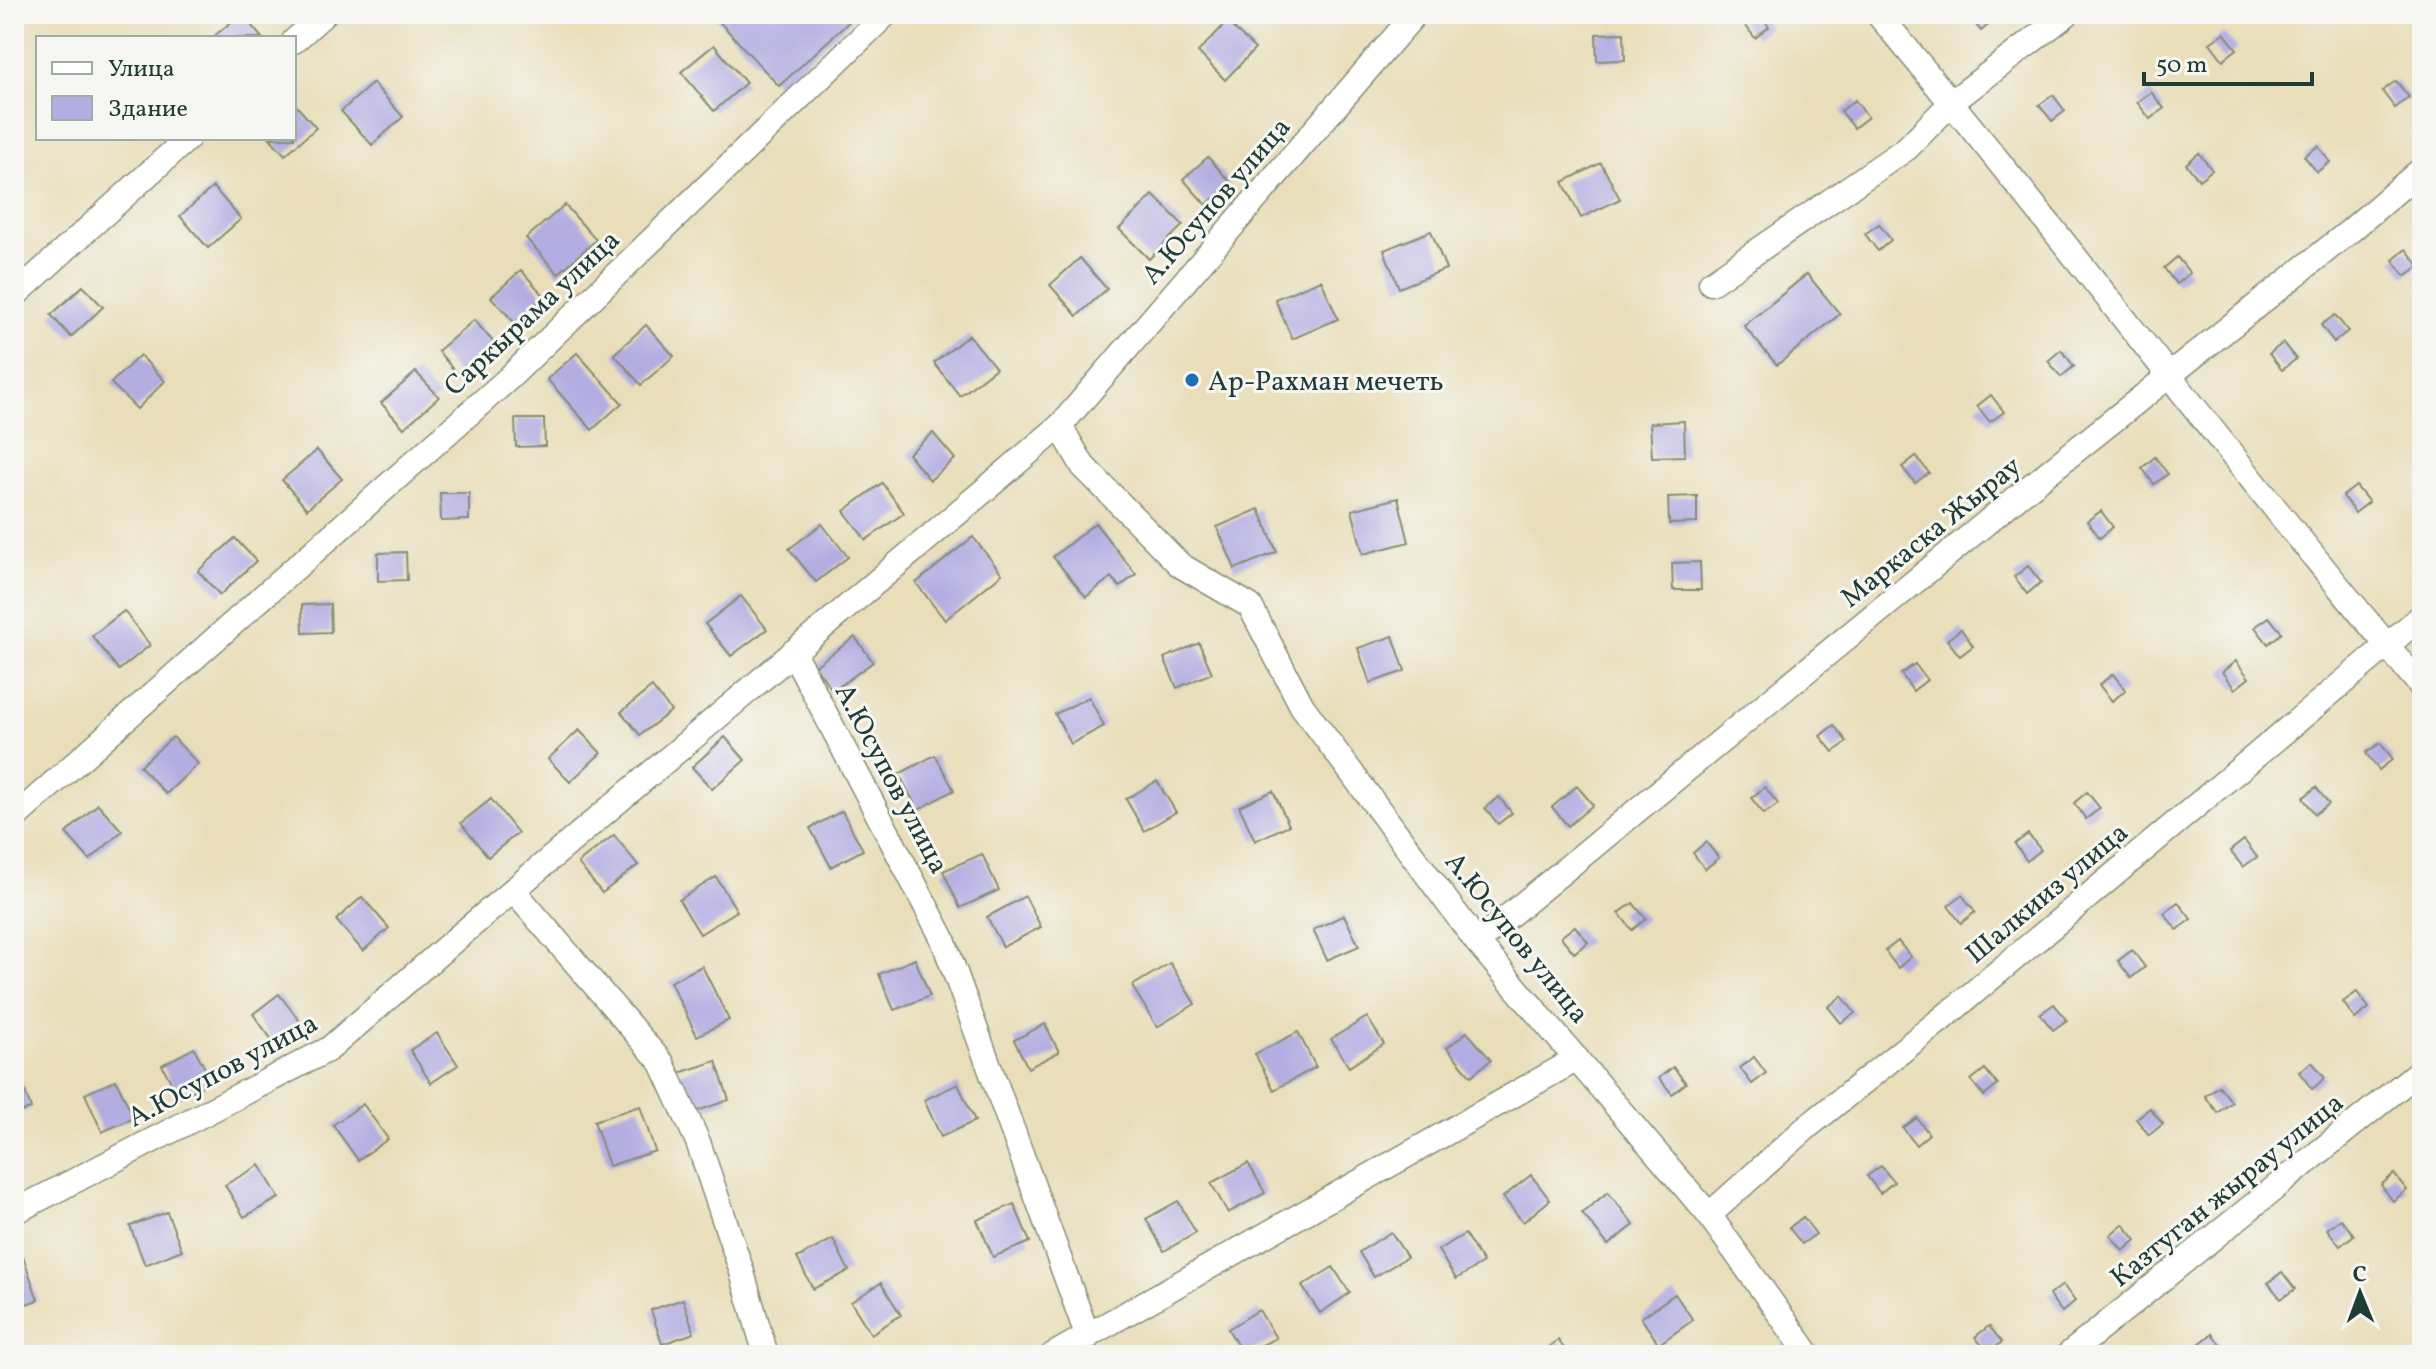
<svg xmlns="http://www.w3.org/2000/svg" width="2436" height="1369" viewBox="0 0 2436 1369" font-family="Vollkorn,serif">
<style>
.building{fill:#b4ade2}
.lines{fill:none;stroke-linecap:round;stroke-linejoin:round}
.street-casing{stroke:#848e76;stroke-width:27}
.street{stroke:#fff;stroke-width:24}
.poi-dot{fill:#1f6fb2;stroke:#f6f6f2;stroke-width:3}
.labels{text-anchor:middle;stroke-width:6;stroke-linejoin:round;paint-order:stroke}
.street-label{font-size:28px;fill:#1f3d34;stroke:#f6f6f2}
.poi-label{font-size:28px;fill:#1f3d34;stroke:#f6f6f2;text-anchor:start}
</style>
<rect width="100%" height="100%" fill="#f6f6f2"/>
<filter id="ink" filterUnits="userSpaceOnUse"><feTurbulence type="fractalNoise" baseFrequency=".0125" numOctaves="2"/><feDisplacementMap in="SourceGraphic" scale="16" xChannelSelector="R" yChannelSelector="G"/><feConvolveMatrix kernelMatrix="1 2 1 2 8 2 1 2 1" color-interpolation-filters="sRGB"/></filter>
<filter id="wash" filterUnits="userSpaceOnUse"><feTurbulence type="fractalNoise" baseFrequency=".006" numOctaves="4" result="noise"/><feDisplacementMap in="SourceGraphic" scale="32" xChannelSelector="R" yChannelSelector="G"/><feGaussianBlur stdDeviation="1.8" result="paint"/><feColorMatrix in="noise" values="0 0 0 0 0 0 0 0 0 0 0 0 0 0 0 0 0 1.4 0 .05"/><feComposite in="paint" operator="in"/></filter>
<g filter="url(#wash)">
<rect width="100%" height="100%" fill="#e9deb9"/>
<g id="blocks">
<g class="building">
<path d="M242 14 262 38H212L241 14Z"/>
<path d="M712 14H845L851 20 779 86Z"/>
<path d="M1751 14H1759L1769 27 1755 38 1742 21Z"/>
<path d="M1968 14H1990L1994 20 1981 31Z"/>
<path d="M1227 22 1255 49 1225 80 1198 52Z"/>
<path d="M1624 33 1625 60 1597 61 1596 34Z"/>
<path d="M2224 33 2237 49 2223 60 2210 43Z"/>
<path d="M714 45 746 83 714 111 681 72Z"/>
<path d="M2396 81 2409 97 2395 108 2382 91Z"/>
<path d="M373 83 403 117 372 145 341 111Z"/>
<path d="M2151 92 2164 108 2150 119 2137 102Z"/>
<path d="M2053 95 2065 111 2052 121 2039 105Z"/>
<path d="M1855 100 1868 117 1854 128 1841 111Z"/>
<path d="M294 103 316 128 285 155 270 138H294Z"/>
<path d="M2318 146 2330 162 2317 172 2304 156Z"/>
<path d="M2199 153 2212 170 2199 180 2186 164Z"/>
<path d="M1208 157 1231 183 1206 205 1183 179Z"/>
<path d="M1601 163 1620 199 1581 218 1563 182Z"/>
<path d="M213 187 241 219 208 248 180 216Z"/>
<path d="M1153 195 1183 225 1149 259 1119 229Z"/>
<path d="M565 205 596 240 558 274 526 238Z"/>
<path d="M1879 224 1891 240 1878 251 1865 234Z"/>
<path d="M1431 231 1446 269 1399 288 1384 250Z"/>
<path d="M2406 249 2419 266 2405 276 2393 260Z"/>
<path d="M2177 257 2190 273 2176 284 2164 268Z"/>
<path d="M1080 258 1107 289 1077 316 1050 285Z"/>
<path d="M521 270 545 297 515 323 491 297Z"/>
<path d="M1807 274 1840 314 1777 365 1744 326Z"/>
<path d="M1321 280 1338 319 1292 339 1275 299Z"/>
<path d="M83 286 103 307 71 337 51 315Z"/>
<path d="M2335 315 2348 331 2334 342 2321 325Z"/>
<path d="M474 320 496 345 459 376 438 351Z"/>
<path d="M646 325 674 356 641 385 614 354Z"/>
<path d="M969 335 996 368 960 396 934 363Z"/>
<path d="M2283 343 2296 359 2282 370 2269 354Z"/>
<path d="M2061 350 2074 366 2061 377 2048 361Z"/>
<path d="M577 353 622 403 592 430 547 379Z"/>
<path d="M140 355 165 381 137 409 111 383Z"/>
<path d="M416 372 439 397 404 428 381 403Z"/>
<path d="M1991 395 2004 412 1990 422 1977 406Z"/>
<path d="M515 419H544L545 446 516 447Z"/>
<path d="M1684 421 1685 456 1652 457 1650 423Z"/>
<path d="M933 433 955 459 930 480 908 454Z"/>
<path d="M317 450 342 479 307 509 282 480Z"/>
<path d="M1916 456 1929 473 1915 483 1902 467Z"/>
<path d="M2155 457 2168 474 2154 484 2142 468Z"/>
<path d="M882 483 904 513 866 540 844 511Z"/>
<path d="M2356 486 2369 502 2355 513 2343 496Z"/>
<path d="M440 493H469V520L441 521Z"/>
<path d="M1697 496V523L1669 524 1668 497Z"/>
<path d="M1398 498 1409 542 1363 554 1352 510Z"/>
<path d="M1259 509 1277 552 1235 569 1217 527Z"/>
<path d="M2101 511 2113 527 2100 538 2087 521Z"/>
<path d="M1095 523 1136 574 1120 587 1111 577 1086 597 1053 557Z"/>
<path d="M822 524 848 557 816 582 789 549Z"/>
<path d="M973 537 1002 574 945 620 916 583Z"/>
<path d="M235 538 256 561 220 595 198 571Z"/>
<path d="M406 552 407 580 378 581V553Z"/>
<path d="M1700 562 1701 590H1673L1672 563Z"/>
<path d="M2028 566 2041 582 2027 594 2014 577Z"/>
<path d="M741 596 767 629 731 656 705 624Z"/>
<path d="M330 604 331 632 303 633 302 605Z"/>
<path d="M124 611 150 645 119 670 92 636Z"/>
<path d="M2269 617 2282 633 2268 644 2255 627Z"/>
<path d="M1961 629 1973 646 1960 656 1947 640Z"/>
<path d="M1393 636 1405 671 1370 683 1358 648Z"/>
<path d="M855 637 873 662 833 691 815 666Z"/>
<path d="M1199 643 1212 673 1177 688 1164 658Z"/>
<path d="M2236 661 2249 678 2235 689 2222 672Z"/>
<path d="M1915 664 1927 680 1913 691 1901 674Z"/>
<path d="M2113 674 2126 690 2112 701 2099 685Z"/>
<path d="M652 687 671 711 640 735 621 712Z"/>
<path d="M1089 697 1104 726 1071 744 1055 714Z"/>
<path d="M1834 725 1847 742 1833 752 1820 736Z"/>
<path d="M579 730 601 753 570 782 548 759Z"/>
<path d="M173 737 198 764 166 794 140 766Z"/>
<path d="M725 737 745 760 712 789 692 767Z"/>
<path d="M2380 743 2393 759 2379 770 2366 753Z"/>
<path d="M935 755 954 790 918 810 899 774Z"/>
<path d="M1157 781 1176 812 1144 831 1126 799Z"/>
<path d="M1577 786 1593 805 1568 826 1552 807Z"/>
<path d="M1765 787 1778 804 1764 814 1751 798Z"/>
<path d="M2316 787 2329 804 2315 814 2303 798Z"/>
<path d="M1273 791 1289 825 1255 841 1239 806Z"/>
<path d="M2087 792 2100 808 2086 819 2074 803Z"/>
<path d="M1499 797 1512 813 1498 824 1485 808Z"/>
<path d="M491 799 518 833 488 857 461 823Z"/>
<path d="M98 804 122 831 90 860 66 833Z"/>
<path d="M842 811 863 850 831 867 810 828Z"/>
<path d="M2028 834 2041 850 2027 861 2015 844Z"/>
<path d="M614 835 638 865 602 893 578 863Z"/>
<path d="M2244 840 2257 857 2243 867 2230 851Z"/>
<path d="M1706 842 1719 858 1705 869 1693 853Z"/>
<path d="M982 854 999 890 960 908 943 871Z"/>
<path d="M716 877 737 911 700 934 679 900Z"/>
<path d="M1962 895 1975 912 1961 923 1948 906Z"/>
<path d="M1025 896 1041 927 1003 947 987 917Z"/>
<path d="M362 897 389 928 363 951 336 920Z"/>
<path d="M2178 902 2191 919 2177 930 2164 913Z"/>
<path d="M1633 903 1646 919 1632 930 1619 913Z"/>
<path d="M1344 915 1359 946 1327 960 1313 930Z"/>
<path d="M1575 926 1588 942 1574 953 1561 937Z"/>
<path d="M1898 941 1911 957 1898 968 1885 951Z"/>
<path d="M2132 950 2145 967 2131 978 2118 961Z"/>
<path d="M915 959 930 996 894 1010 879 974Z"/>
<path d="M1170 963 1195 1004 1157 1027 1132 986Z"/>
<path d="M702 966 729 1020 697 1036 670 982Z"/>
<path d="M2357 992 2369 1008 2355 1019 2343 1002Z"/>
<path d="M279 994 301 1023 275 1044 253 1014Z"/>
<path d="M1842 996 1855 1013 1841 1023 1828 1007Z"/>
<path d="M2054 1004 2067 1020 2053 1030 2040 1014Z"/>
<path d="M1367 1017 1384 1044 1349 1067 1331 1039Z"/>
<path d="M1045 1024 1059 1052 1028 1068 1014 1040Z"/>
<path d="M1298 1032 1316 1067 1274 1090 1255 1054Z"/>
<path d="M1467 1032 1491 1060 1471 1076 1447 1048Z"/>
<path d="M437 1033 458 1065 431 1083 410 1050Z"/>
<path d="M194 1048 212 1081 179 1098 162 1065Z"/>
<path d="M1754 1057 1766 1073 1752 1084 1740 1068Z"/>
<path d="M716 1061 729 1100 689 1114 676 1074Z"/>
<path d="M2312 1062 2325 1078 2312 1089 2299 1072Z"/>
<path d="M1673 1067 1686 1083 1672 1094 1659 1078Z"/>
<path d="M1985 1069 1998 1085 1984 1096 1971 1080Z"/>
<path d="M19 1073 31 1109 14 1114V1074Z"/>
<path d="M116 1080 134 1118 102 1132 85 1094Z"/>
<path d="M958 1084 975 1121 941 1137 924 1100Z"/>
<path d="M2219 1086 2232 1102 2218 1113 2205 1096Z"/>
<path d="M363 1104 388 1139 358 1160 333 1125Z"/>
<path d="M640 1106 655 1151 609 1166 594 1121Z"/>
<path d="M2150 1108 2163 1124 2149 1135 2136 1119Z"/>
<path d="M1917 1118 1929 1134 1916 1145 1903 1128Z"/>
<path d="M1248 1163 1265 1193 1228 1213 1211 1183Z"/>
<path d="M260 1165 279 1198 244 1217 225 1185Z"/>
<path d="M1881 1166 1894 1182 1880 1193 1867 1176Z"/>
<path d="M2394 1174 2407 1190 2393 1201 2381 1185Z"/>
<path d="M1531 1175 1550 1200 1523 1222 1503 1197Z"/>
<path d="M1608 1192 1634 1225 1608 1245 1582 1213Z"/>
<path d="M1178 1201 1196 1233 1164 1251 1146 1219Z"/>
<path d="M1014 1204 1030 1242 993 1257 977 1220Z"/>
<path d="M167 1212 182 1250 145 1265 130 1226Z"/>
<path d="M1803 1217 1816 1234 1802 1244 1789 1228Z"/>
<path d="M2341 1219 2354 1235 2340 1246 2327 1229Z"/>
<path d="M2123 1224 2136 1240 2123 1251 2110 1235Z"/>
<path d="M1391 1232 1407 1257 1374 1277 1359 1252Z"/>
<path d="M1465 1234 1483 1263 1456 1279 1438 1250Z"/>
<path d="M833 1239 849 1271 813 1289 797 1258Z"/>
<path d="M23 1256 38 1300 14 1308V1259Z"/>
<path d="M1333 1267 1350 1293 1320 1313 1302 1286Z"/>
<path d="M2282 1272 2295 1289 2281 1299 2268 1283Z"/>
<path d="M881 1283 901 1315 871 1334 851 1302Z"/>
<path d="M2063 1285 2075 1301 2062 1312 2049 1295Z"/>
<path d="M1675 1294 1693 1320 1659 1344 1641 1318Z"/>
<path d="M683 1299 694 1333 662 1344 651 1310Z"/>
<path d="M1259 1310 1276 1338 1243 1355 1228 1329Z"/>
<path d="M1989 1326 2002 1342 1988 1353 1975 1337Z"/>
<path d="M2212 1334 2225 1350 2219 1355H2207L2198 1345Z"/>
<path d="M1558 1340 1569 1355H1538Z"/>
</g>
</g>
</g>
<g filter="url(#ink)">
<use href="#blocks" fill-opacity="0" stroke="#848e76" stroke-width="2"/>
<g class="lines">
<g class="street-casing">
<g id="street">
<path d="M1878 14C2063 235 2236 467 2422 687"/>
<path d="M294 41 324 14"/>
<path d="M1711 283 1907 148 1952 102 2067 14"/>
<path d="M14 296 188 138"/>
<path d="M1060 426 1083 466 1180 565 1250 606 1302 706 1477 942 1709 1215 1809 1355"/>
<path d="M793 652 942 937 1088 1337"/>
<path d="M14 818 509 378 886 14"/>
<path d="M513 890 662 1063 698 1142 741 1269 766 1355"/>
<path d="M1477 942 2026 490 2350 231 2422 169"/>
<path d="M14 1212 329 1049 451 943 1060 426 1415 14"/>
<path d="M1709 1215 1806 1128 1954 1009 2422 616"/>
<path d="M1053 1355 1577 1059"/>
<path d="M2068 1355 2422 1069"/>
</g>
</g>
<use href="#street" class="street"/>
</g>
</g>
<circle class="poi-dot" cx="1192" cy="380" r="8"/>
<g class="labels">
<g class="street-label">
<text transform="translate(1215 200) rotate(-49)" y="10">А.Юсупов улица</text>
<text transform="translate(531 312) rotate(-43)" y="10">Саркырама улица</text>
<text transform="translate(1930 531) rotate(-39)" y="10">Маркаска Жырау</text>
<text transform="translate(893 778) rotate(62)" y="10">А.Юсупов улица</text>
<text transform="translate(2046 892) rotate(-40)" y="10">Шалкииз улица</text>
<text transform="translate(1518 937) rotate(51)" y="10">А.Юсупов улица</text>
<text transform="translate(222 1069) rotate(-28)" y="10">А.Юсупов улица</text>
<text transform="translate(2226 1189) rotate(-39)" y="10">Казтуган жырау улица</text>
</g>
<g class="poi-label">
<text x="1208" y="390">Ар-Рахман мечеть</text>
</g>
</g>
<rect width="2436" height="1369" fill="none" stroke="#f6f6f2" stroke-width="48"/>
<rect x="36" y="36" width="260" height="104" fill="#f6f6f2" stroke="#a0aca6" stroke-width="2"/>
<rect x="52" y="62" width="40" height="12" fill="#ffffff" stroke="#a0aca6" stroke-width="2"/>
<text x="108" y="76" font-size="24" fill="#1f3d34">Улица</text>
<rect x="52" y="96" width="40" height="24" fill="#b4ade2" stroke="#a0aca6" stroke-width="2"/>
<text x="108" y="116" font-size="24" fill="#1f3d34">Здание</text>
<g transform="translate(2360 1293) rotate(359)" stroke="#f6f6f2" stroke-width="6" paint-order="stroke">
<path d="M0-6L14 30L0 20L-14 30Z" fill="#1f3d34"/>
<text y="-12" font-size="22" font-weight="bold" text-anchor="middle" fill="#1f3d34">С</text>
</g>
<path d="M2144 72v12h168v-12" fill="none" stroke="#1f3d34" stroke-width="4"/>
<text x="2156" y="72" font-size="24" fill="#1f3d34" stroke="#f6f6f2" stroke-width="6" paint-order="stroke">50 m</text>
</svg>
